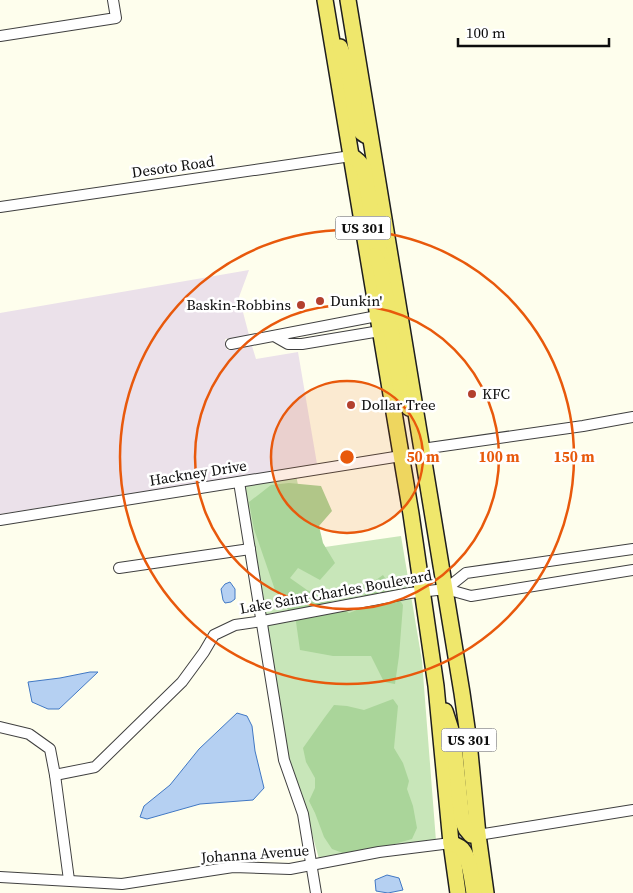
<svg xmlns="http://www.w3.org/2000/svg" width="633" height="893" viewBox="0 0 633 893" font-family="'Source Serif 4',serif">
<style>
.industrial{fill:#ebe1ea}
.green{fill:#c8e6b9}
.forest{fill:#aad59a}
.water{fill:#b5d0f2;stroke:#4178c4}
.lines{fill:none;stroke-linecap:round;stroke-linejoin:round}
.street-casing{stroke:#404040;stroke-width:12}
.primary-casing{stroke:#1e1e1e;stroke-width:18}
.street{stroke:#fff;stroke-width:10}
.primary{stroke:#efe76c;stroke-width:15}
.ring{fill:none;stroke:#e8590c;stroke-width:2.5}
.poi-dot{fill:#b3402e;stroke:#fff;stroke-width:2}
.labels{text-anchor:middle;stroke-width:5;stroke-linejoin:round;paint-order:stroke}
.shield{fill:#fff;stroke:#565656;stroke-width:1}
.shield-label{font-size:14px;font-weight:bold;fill:#0d0d0d}
.street-label{font-size:15px;fill:#0d0d0d;stroke:#fff}
.poi-label{font-size:15px;fill:#0d0d0d;stroke:#fff;text-anchor:start}
.centre{fill:#e8590c;stroke:#fff;stroke-width:2.5}
.ring-label{font-size:15px;text-anchor:middle;font-weight:bold;fill:#e8590c;stroke:#fff;stroke-width:5;stroke-linejoin:round;paint-order:stroke}
</style>
<rect width="100%" height="100%" fill="#fefeed"/>
<path class="industrial" d="M249 270 239 297 249 335 225 339 227 350 252 346 256 359 298 352 317 464 0 514V313Z"/>
<path class="green" d="M296 475 311 549 401 536 422 661 436 841 319 859 301 794 283 739 240 483Z"/>
<g class="forest">
<path d="M289 483 321 486 332 511 319 526 323 543 335 563 320 580 298 568 290 578 307 590 330 601 349 613 362 608 366 587 383 575 403 605 399 656 395 684 384 682 371 656H333L300 650 296 622 275 590 254 529 249 502 271 485Z"/>
<path d="M393 699 398 706 394 748 403 763 409 781 407 789 413 806 417 828 412 839 377 849 359 850 343 853 332 849 324 837 315 813 309 801 315 788V778L306 762 303 748 325 717 334 705 347 706 364 710Z"/>
</g>
<g class="water">
<path d="M230 582 235 589V599L231 602 225 603 223 600 221 589 225 584Z"/>
<path d="M90 672H98L59 709H48L32 702 28 682 60 678Z"/>
<path d="M237 713 247 716 252 726 255 751 264 788 253 800 200 804 147 819 140 817 144 806 170 785 199 749Z"/>
<path d="M387 875 399 878 403 890 388 893 376 891 375 880Z"/>
</g>
<g class="lines">
<g class="street-casing">
<g id="street">
<path d="M0 36 116 18 113 0"/>
<path d="M0 207 351 156"/>
<path d="M274 336 288 344H302L380 331"/>
<path d="M231 344 377 316"/>
<path d="M422 449 583 426 633 417"/>
<path d="M239 482 284 760 303 814 316 893"/>
<path d="M0 520 401 456"/>
<path d="M119 568 250 549"/>
<path d="M446 589 466 573 633 549"/>
<path d="M0 727 29 734 50 749 55 775 69 880"/>
<path d="M55 775 95 767 182 682 204 652 214 635 235 625 263 621 410 593 446 589 471 596 633 570"/>
<path d="M478 835 633 810"/>
<path d="M0 877 122 884 233 867 290 869 379 852 451 843"/>
</g>
</g>
<g class="primary-casing">
<g id="primary">
<path d="M325 0 411 514 436 686 451 843 458 893"/>
<path d="M348 0 462 693 469 742 478 835 486 893"/>
<path d="M340 47 349 72 357 125C360 132 363 135 370 137"/>
<path d="M351 156C357 159 361 163 364 169L377 246 386 264"/>
<path d="M375 256 380 266 389 312 393 316H400"/>
<path d="M377 316C385 318 388 322 391 330L401 389 409 408"/>
<path d="M445 711 453 736 462 820 466 829 471 835H478"/>
<path d="M451 843C455 845 459 846 462 849 470 858 472 881 474 893"/>
</g>
</g>
<use href="#street" class="street"/>
<use href="#primary" class="primary"/>
</g>
<circle cx="347" cy="457" r="76" fill="#e8590c" fill-opacity=".12"/>
<g class="ring">
<circle cx="347" cy="457" r="76"/>
<circle cx="347" cy="457" r="152"/>
<circle cx="347" cy="457" r="227"/>
</g>
<g class="poi-dot">
<circle cx="320" cy="301" r="5"/>
<circle cx="301" cy="305" r="5"/>
<circle cx="472" cy="394" r="5"/>
<circle cx="351" cy="405" r="5"/>
</g>
<g class="labels">
<g class="shield">
<rect x="335.5" y="216.5" width="55" height="23" rx="4"/>
<rect x="441.5" y="728.5" width="55" height="23" rx="4"/>
</g>
<g class="shield-label">
<text x="363" y="233">US 301</text>
<text x="469" y="745">US 301</text>
</g>
<g class="street-label">
<text transform="translate(173 167) rotate(-8)" y="5">Desoto Road</text>
<text transform="translate(198 473) rotate(-9)" y="5">Hackney Drive</text>
<text transform="translate(336 592) rotate(-10)" y="5">Lake Saint Charles Boulevard</text>
<text transform="translate(255 854) rotate(-4)" y="5">Johanna Avenue</text>
</g>
<g class="poi-label">
<text x="330" y="306">Dunkin'</text>
<text x="291" y="310" text-anchor="end">Baskin-Robbins</text>
<text x="482" y="399">KFC</text>
<text x="361" y="410">Dollar Tree</text>
</g>
</g>
<circle cx="347" cy="457" r="8" class="centre"/>
<g class="ring-label">
<text x="423" y="462">50 m</text>
<text x="499" y="462">100 m</text>
<text x="574" y="462">150 m</text>
</g>
<path d="M458 38v8h151v-8" fill="none" stroke="#0d0d0d" stroke-width="2.5"/>
<text x="466" y="38" font-size="15" fill="#0d0d0d" stroke="#ffffff" stroke-width="4" paint-order="stroke">100 m</text>
</svg>
